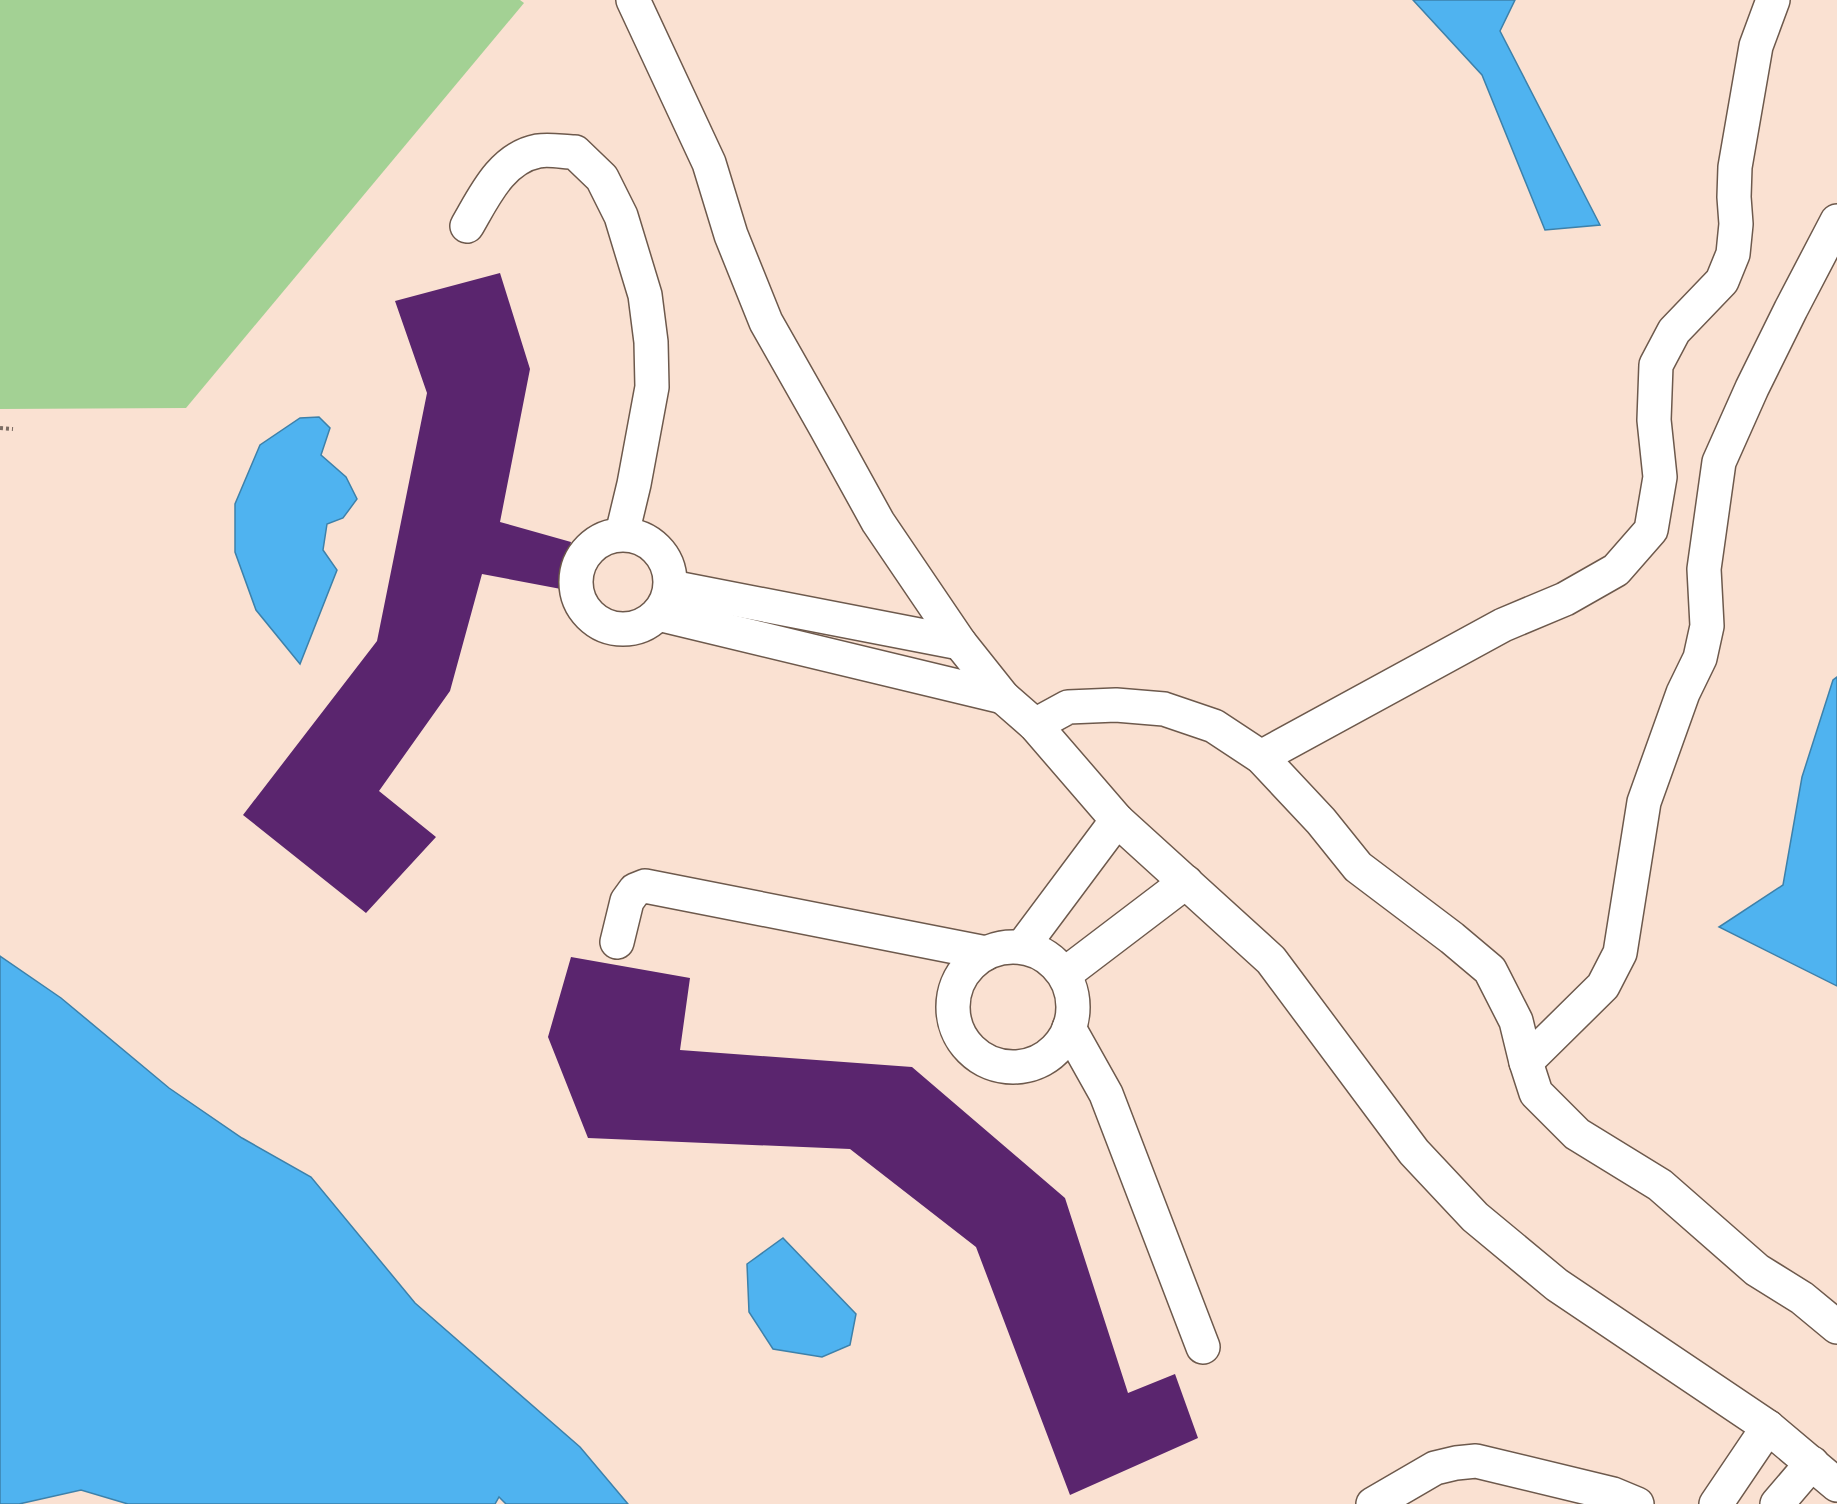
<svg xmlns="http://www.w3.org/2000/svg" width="1837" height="1504" viewBox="0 0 1837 1504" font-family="Commissioner,sans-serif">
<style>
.green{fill:#a3d194}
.water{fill:#4fb3f0;stroke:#3d81aa;stroke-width:1.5}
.building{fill:#5a256e}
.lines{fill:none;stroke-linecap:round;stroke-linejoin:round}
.minor-casing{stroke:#6d594c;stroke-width:36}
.path{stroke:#7b6c63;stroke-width:4;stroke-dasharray:3 3;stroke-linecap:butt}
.minor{stroke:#fff;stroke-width:33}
</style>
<rect width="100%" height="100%" fill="#fae1d2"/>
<path class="green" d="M0 0H520L524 3 186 408 0 409Z"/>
<g class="water">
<path d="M1413 0H1515L1500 31 1600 225 1545 230 1482 75Z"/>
<path d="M319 417 330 428 321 455 346 477 357 499 343 518 327 524 323 550 337 570 300 664 256 610 235 552V504L260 445 300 418Z"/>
<path d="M1837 677V986L1719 927 1783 885 1802 777 1833 680Z"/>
<path d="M0 956 61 998 169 1088 242 1138 311 1177 415 1303 580 1447 628 1504H506L499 1497 495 1504H128L81 1490 19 1504H0Z"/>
<path d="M783 1238 856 1314 850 1345 822 1357 773 1349 749 1312 747 1264Z"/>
</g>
<g class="building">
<path d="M500 273 530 369 500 522 571 542 561 589 482 574 450 691 379 791 436 837 366 913 243 815 377 641 427 393 395 301Z"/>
<path d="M571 957 690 978 680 1050 912 1067 1065 1198 1128 1393 1175 1374 1198 1438 1070 1495 976 1247 850 1149 588 1138 548 1037Z"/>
</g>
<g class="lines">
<g class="minor-casing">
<g id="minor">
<path d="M633 0 709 163 731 235 766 322 825 426 878 522 960 643 1003 697 1035 725 1117 820 1271 960 1414 1152 1475 1217 1557 1285 1768 1427 1837 1485"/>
<path d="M467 226C484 197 501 158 538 151 550 149 564 152 575 152L602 178 621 216 645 295 651 342 652 387 634 484 622 534"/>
<circle cx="623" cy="582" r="47"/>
<path d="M671 587 960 643"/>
<path d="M658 614 1003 697"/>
<path d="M1035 725 1068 707 1116 705 1164 709 1214 726 1261 757 1321 821 1358 867 1452 938 1490 970 1516 1021 1526 1062 1536 1093 1577 1134 1660 1185 1757 1270 1802 1298 1837 1327"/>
<path d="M1261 757 1503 625 1565 599 1616 570 1651 530 1660 477 1654 420 1656 365 1674 331 1722 281 1733 254 1736 224 1734 197 1735 167 1756 46 1773 0"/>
<path d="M617 942 627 901 635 890 645 886 986 953"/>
<path d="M1023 946 1117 820"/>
<circle cx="1013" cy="1007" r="60"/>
<path d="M1065 974 1186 882"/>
<path d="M1069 1028 1106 1094 1203 1347"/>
<path d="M1526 1062 1603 986 1620 953 1644 802 1683 693 1700 658 1707 626 1704 569 1719 462 1752 388 1791 309 1837 221"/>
<path d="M1373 1504 1435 1468 1456 1463 1476 1461 1613 1494 1637 1504"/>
<path d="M1716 1504 1768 1427"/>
<path d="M1777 1504 1812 1463"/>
</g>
</g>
<path class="path" d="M0 428 13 429"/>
<use href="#minor" class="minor"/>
</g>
</svg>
